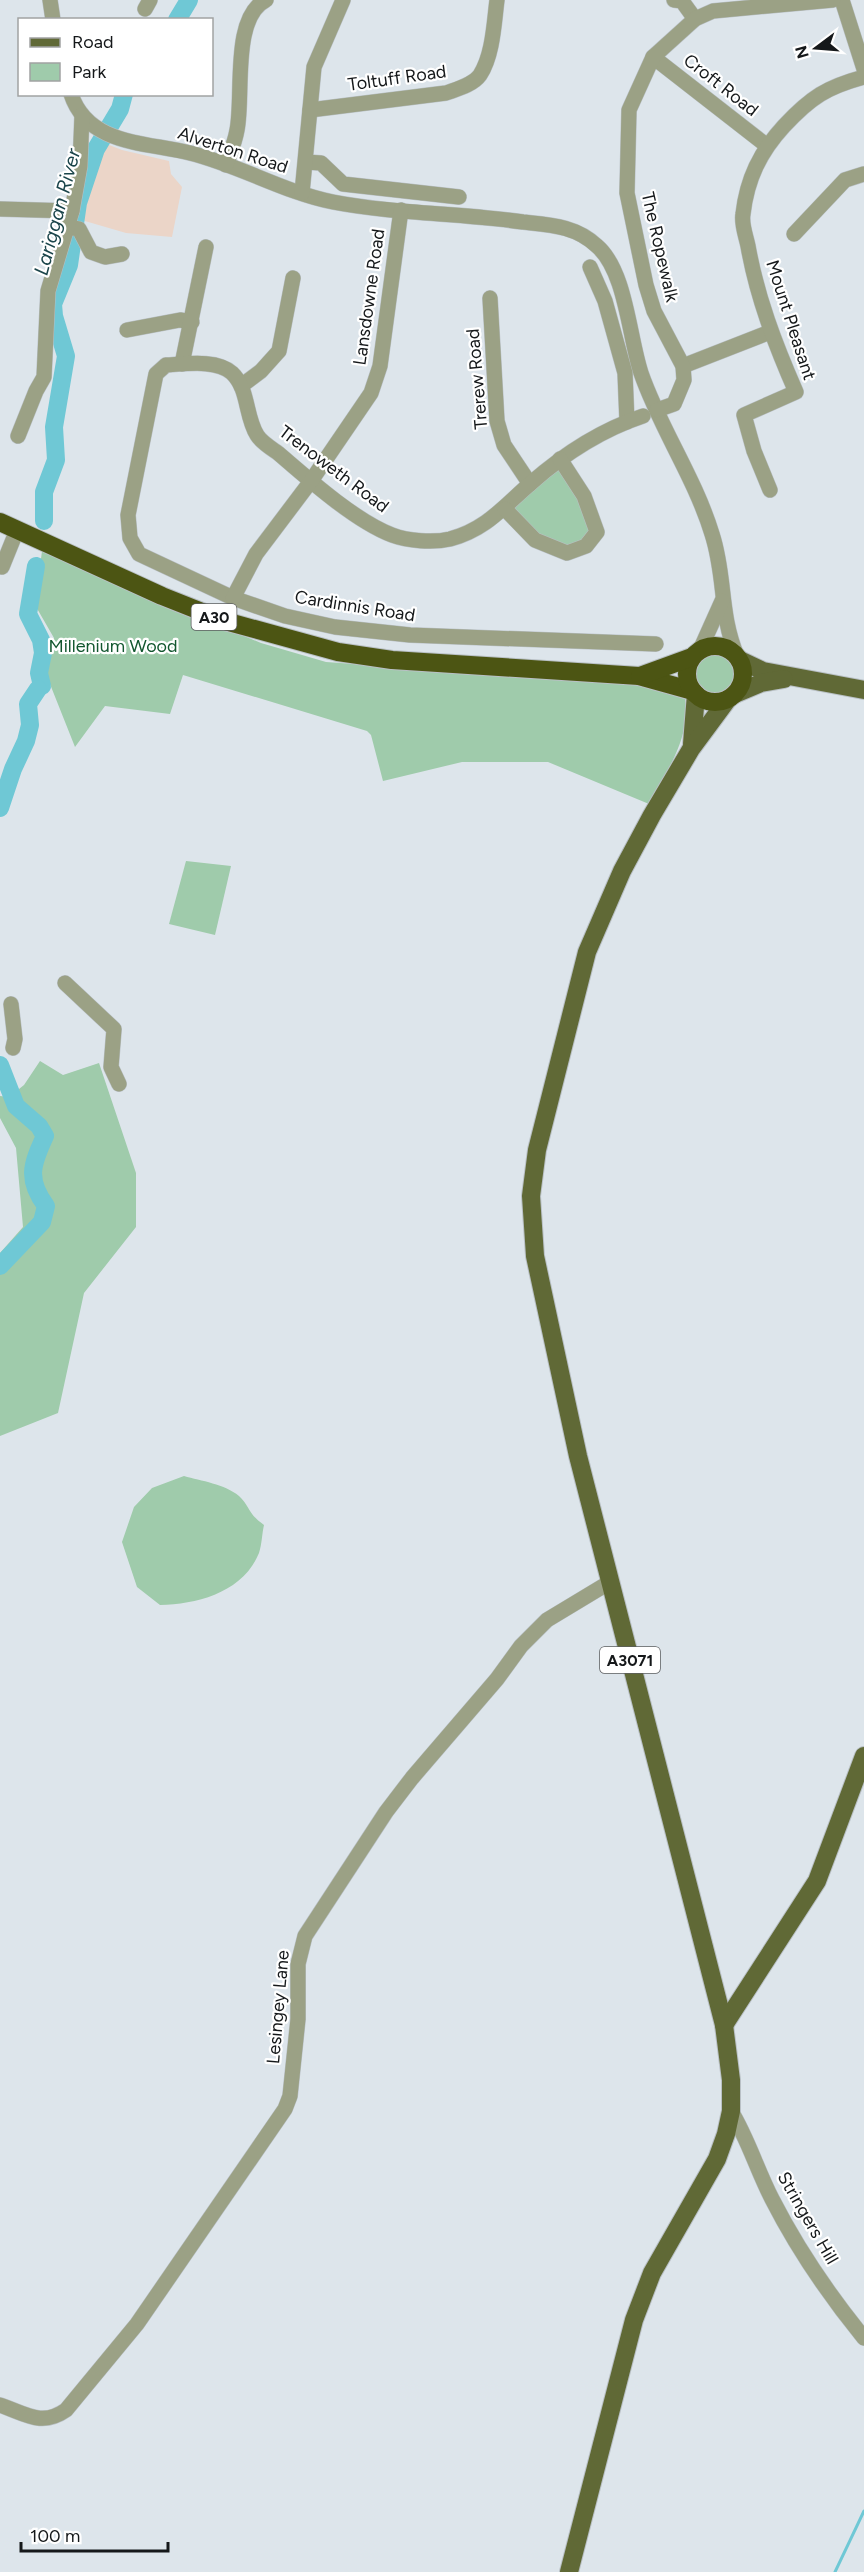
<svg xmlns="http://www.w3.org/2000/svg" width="864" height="2572" viewBox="0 0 864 2572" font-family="Figtree,sans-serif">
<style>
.commercial{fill:#ebd5c8}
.green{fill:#9fcbab}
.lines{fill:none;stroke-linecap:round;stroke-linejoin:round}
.stream{stroke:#6fc8d5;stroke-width:3}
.river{stroke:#6fc8d5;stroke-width:18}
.minor-casing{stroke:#b9c0c5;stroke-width:16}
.major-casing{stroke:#b9c0c5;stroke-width:20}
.highway-casing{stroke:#b9c0c5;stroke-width:20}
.minor{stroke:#9ba185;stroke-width:15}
.major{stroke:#606936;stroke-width:18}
.highway{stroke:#4c5513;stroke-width:18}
.labels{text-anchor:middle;stroke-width:4.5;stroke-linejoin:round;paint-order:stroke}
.shield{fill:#fff;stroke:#5b5d5f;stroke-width:1.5}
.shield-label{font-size:16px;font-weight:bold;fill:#15181a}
.street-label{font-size:18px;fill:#15181a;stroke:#fff}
.park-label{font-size:18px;fill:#12572f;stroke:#fff}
.water-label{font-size:20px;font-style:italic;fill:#1b454b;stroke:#fff}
</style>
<rect width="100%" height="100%" fill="#dde5eb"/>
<path class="commercial" d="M104 143 122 150 169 161 171 174 182 187 172 237 126 233 78 219Z"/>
<g class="green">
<path d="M558 467 585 511 590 529 584 539 568 548 531 535 510 512Z"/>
<path d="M42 551 261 643 326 662 638 684 685 699C691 738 667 770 649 804L548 762H462L383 781 371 735 367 731 183 675 170 714 105 706 75 747 46 674 54 638 35 605Z"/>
<circle cx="715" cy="673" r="22"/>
<path d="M186 861 231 866 215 935 169 924Z"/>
<path d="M40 1061 63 1075 99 1063 136 1173V1227L84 1293 58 1413 0 1436V1253L23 1227 16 1148 0 1118V1096L9 1097 24 1085Z"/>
<path d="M184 1476C201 1481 225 1484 239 1496 250 1506 247 1513 264 1525 262 1533 262 1544 259 1553 243 1592 198 1604 160 1605L137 1587 122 1542 134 1507 152 1488Z"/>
</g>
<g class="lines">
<path class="stream" d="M835 2572 864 2511"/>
<g class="river">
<path d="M177 20 189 0"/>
<path d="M44 521V492L56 460 54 427 66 356 54 316 53 304 69 265 78 203 96 149 120 109 124 94"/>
<path d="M36 566 28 614 41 640 43 653 39 673 42 686"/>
<path d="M0 808 13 769 26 741 30 725 28 704 38 689"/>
<path d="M0 1065 16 1106 39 1126 45 1136C32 1164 26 1179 46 1206L42 1222 0 1266"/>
</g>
<g class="minor-casing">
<g id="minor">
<path d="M50 0 53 20"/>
<path d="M674 0 682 1 695 19"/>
<path d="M842 0 864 69"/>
<path d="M145 9 150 0"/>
<path d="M653 57 766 145"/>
<path d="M71 94C88 146 148 142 190 153 239 165 283 192 333 202 395 214 460 213 523 222 551 225 576 226 597 246 626 271 629 337 641 373 660 428 695 478 712 534 726 577 719 613 737 656"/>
<path d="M310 110 446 93C457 89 473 85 480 75 493 55 494 23 497 0"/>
<path d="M306 162 321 163 343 184 459 197"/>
<path d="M226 165C230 154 235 142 237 130 244 96 231 17 266 0"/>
<path d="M302 193 314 67 343 0"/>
<path d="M0 209 72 211"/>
<path d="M68 227 79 229 91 252 105 257 122 254"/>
<path d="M794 234 845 180 864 174"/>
<path d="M590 267 605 301 625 373 627 422"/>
<path d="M490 298 497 421 504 445 530 484"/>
<path d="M127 330 180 320 192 322"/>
<path d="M182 364 206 247"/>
<path d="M683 366 770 332"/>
<path d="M241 386 261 371 279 351 293 278"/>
<path d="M657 410 674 404 684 380 683 366 654 311 646 285 627 193 629 110 653 57 695 19 713 11 833 0"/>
<path d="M643 416C601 430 564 454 531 483 504 506 487 529 450 539 433 543 408 541 392 535 355 521 307 478 278 453 271 448 261 442 257 435 245 416 249 389 232 373 217 359 185 364 166 365L156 374 128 515 130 538 139 554 233 598 285 616 335 627 410 635 656 644"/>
<path d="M18 436 36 391 44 377 48 291 72 211 80 166 82 115"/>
<path d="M770 490 754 451 744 415 796 392C775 344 757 297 748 246 746 236 741 224 743 214 747 179 760 152 784 126 811 97 827 87 864 77"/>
<path d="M505 509 535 540 567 553 586 546 597 532 584 496 560 459"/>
<path d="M2 567 17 530"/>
<path d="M233 598 256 554 311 481 371 393 380 366 401 210"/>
<path d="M700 650 722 601"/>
<path d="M65 983 114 1029 111 1067 119 1084"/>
<path d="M11 1004 15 1039 13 1048"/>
<path d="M731 2111C748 2139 757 2170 772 2199 797 2248 829 2295 864 2338"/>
<path d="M0 2405C26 2414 42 2427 66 2410L137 2324 285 2109 290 2096 298 2019V1964L305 1936 386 1812 412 1778 497 1679 521 1646 547 1620 610 1582"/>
</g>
</g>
<g class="major-casing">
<g id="major">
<path d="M740 660 763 671 864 690"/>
<path d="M735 694 761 683 784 679"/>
<path d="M692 744 696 694"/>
<path d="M724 2025 817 1881 864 1756"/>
<path d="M569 2572 634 2320 652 2273 717 2159 726 2134 731 2111V2080L724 2025 578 1456 535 1256 531 1196 537 1150 587 952 622 871 652 815 691 749 728 699"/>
</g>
</g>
<g class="highway-casing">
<g id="highway">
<path d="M0 522 162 596 225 621 338 652 392 660 639 676 693 691"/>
<circle cx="715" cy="674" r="28"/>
<path d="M640 676 692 657"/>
</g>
</g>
<use href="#minor" class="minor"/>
<use href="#major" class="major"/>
<use href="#highway" class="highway"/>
</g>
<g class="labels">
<g class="shield">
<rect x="191.5" y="604" width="45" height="26" rx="4.5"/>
<rect x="600" y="1647" width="60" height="26" rx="4.5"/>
</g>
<g class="shield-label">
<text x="214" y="623">A30</text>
<text x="630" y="1666">A3071</text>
</g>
<g class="street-label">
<text transform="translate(397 78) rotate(-8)" y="6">Toltuff Road</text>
<text transform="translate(721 85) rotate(38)" y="6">Croft Road</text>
<text transform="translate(233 150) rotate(18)" y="6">Alverton Road</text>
<text transform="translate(660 247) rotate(77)" y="6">The Ropewalk</text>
<text transform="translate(369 297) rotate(-82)" y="6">Lansdowne Road</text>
<text transform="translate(791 320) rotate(72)" y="6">Mount Pleasant</text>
<text transform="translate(477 379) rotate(-95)" y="6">Trerew Road</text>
<text transform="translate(334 469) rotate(37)" y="6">Trenoweth Road</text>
<text transform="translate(355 606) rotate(9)" y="6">Cardinnis Road</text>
<text transform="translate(278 2007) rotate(-85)" y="6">Lesingey Lane</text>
<text transform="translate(808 2218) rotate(60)" y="6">Stringers Hill</text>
</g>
<g class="park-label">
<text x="113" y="652">Millenium Wood</text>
</g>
<g class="water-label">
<text transform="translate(57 212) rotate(-75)" y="7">Lariggan River</text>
</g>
</g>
<rect x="18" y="18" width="195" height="78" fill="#ffffff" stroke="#a1a3a3" stroke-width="1.5"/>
<rect x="30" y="38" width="30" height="9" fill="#606936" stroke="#a1a3a3" stroke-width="1.5"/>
<text x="72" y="48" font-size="18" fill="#15181a">Road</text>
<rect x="30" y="63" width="30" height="18" fill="#9fcbab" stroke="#a1a3a3" stroke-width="1.5"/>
<text x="72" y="78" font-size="18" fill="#15181a">Park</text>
<g transform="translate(816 48) rotate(254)" stroke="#ffffff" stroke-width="4.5" paint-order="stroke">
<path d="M0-4.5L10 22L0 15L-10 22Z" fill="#15181a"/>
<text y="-9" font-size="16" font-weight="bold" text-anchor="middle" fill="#15181a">N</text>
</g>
<path d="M21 2542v9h147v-9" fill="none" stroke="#15181a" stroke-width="3"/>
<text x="30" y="2542" font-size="18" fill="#15181a" stroke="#ffffff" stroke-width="4.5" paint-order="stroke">100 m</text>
</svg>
